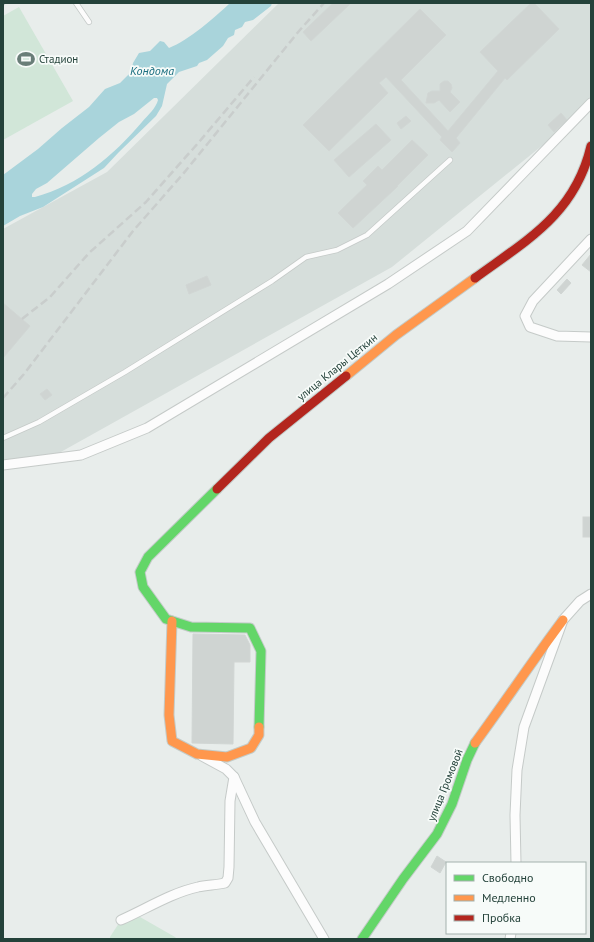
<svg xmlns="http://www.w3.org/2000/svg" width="594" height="942" viewBox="0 0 594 942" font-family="'PT Sans',sans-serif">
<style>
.built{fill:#d6dedb}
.green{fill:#d1e6d8}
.water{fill:#a9d4db;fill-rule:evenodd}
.building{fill:#cfd4d2;stroke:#d1d6d4}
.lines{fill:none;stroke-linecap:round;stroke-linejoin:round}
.lane-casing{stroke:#c5cac8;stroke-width:6}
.street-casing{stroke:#c5cac8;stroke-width:11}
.fast-casing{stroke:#c3cbc8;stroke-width:11}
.slow-casing{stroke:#c3cbc8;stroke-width:11}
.jam-casing{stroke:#c3cbc8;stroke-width:11}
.path{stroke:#c3ccca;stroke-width:1.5;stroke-dasharray:2 3;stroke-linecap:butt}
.lane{stroke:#fcfcfc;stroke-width:4.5}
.street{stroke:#fcfcfc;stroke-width:9}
.fast{stroke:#63d668;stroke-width:9}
.slow{stroke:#ff974d;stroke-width:9}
.jam{stroke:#b3261e;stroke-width:9}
.rail{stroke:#c9cdcc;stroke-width:2.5;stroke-dasharray:8 4;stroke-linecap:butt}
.labels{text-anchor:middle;stroke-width:3.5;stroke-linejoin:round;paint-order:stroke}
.poi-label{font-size:11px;fill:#24423a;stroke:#f7fbf9;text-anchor:start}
.street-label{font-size:11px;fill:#24423a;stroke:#f7fbf9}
.water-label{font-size:12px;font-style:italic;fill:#1c6f80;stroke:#f7fbf9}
</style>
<rect width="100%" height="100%" fill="#e8edeb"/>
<path class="built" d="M279 3H591V106L392 267 59 453 3 462V229L107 172Z"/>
<g class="green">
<path d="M19 7 73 101 3 140V16Z"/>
<path d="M140 917 175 937 177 939H110V937L121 920Z"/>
</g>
<path class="water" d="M230 3H272L271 6 253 20 245 22 242 27 235 30 234 35 228 38 223 46 207 60 199 63 197 66 179 72 167 84 162 106 156 116 119 152 104 168 43 207 20 216 3 226V175L38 149 62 128 89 107 105 89 120 83 131 72 133 63 139 53 150 51 160 41 164 42 169 48C189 40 214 18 230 3ZM154 98H157L158 100C156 108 148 115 142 122 113 156 79 185 35 197H32V194L36 189 47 183 99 138 119 122 134 114Z"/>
<g class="building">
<path d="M333 3H351L311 41 303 32Z"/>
<path d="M531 3H534L559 29 507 80 505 78 456 138 460 143 452 152 440 140 442 137 386 77 379 83 388 93 329 151 303 125 420 9 446 35 401 80 448 131 498 71 480 52Z"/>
<path d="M444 81H448L451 84 452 88 450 92 460 102 450 112 439 100 434 103H426L428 93 432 91H440V84Z"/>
<path d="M561 113 567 120 554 132 548 125Z"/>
<path d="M406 116 411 121 401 129 397 123Z"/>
<path d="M376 124 391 140 349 177 334 160Z"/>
<path d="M412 140 428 155 397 186H398L353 228 338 213 367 185 363 181 378 166 382 170Z"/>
<path d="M591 254V272L582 265Z"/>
<path d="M207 276 211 285 189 294 186 285Z"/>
<path d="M567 279 571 283 561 294 557 290Z"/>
<path d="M3 303 30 326 3 358Z"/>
<path d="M47 389 52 395 45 400 40 394Z"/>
<rect x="583" y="517" width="8" height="20"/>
<path d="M193 634 245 635 250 645V662H234L233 744 192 743Z"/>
<path d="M437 856 446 862 440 873 431 867Z"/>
</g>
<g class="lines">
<g class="lane-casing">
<g id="lane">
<path d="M76 3 89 22"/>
<path d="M3 438 39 422 125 372 272 281 306 257 337 250 367 235 450 160"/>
</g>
</g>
<g class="street-casing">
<g id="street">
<path d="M591 239 533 301 525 316 530 327 557 336 591 337"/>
<path d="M3 465 81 455 147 428 388 284 467 231 591 103"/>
<path d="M234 777 255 822 324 939"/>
<path d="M516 863 515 815 517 770 524 727 563 620 580 601 591 594"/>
<path d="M121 920C146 909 171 893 198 887 206 885 216 885 225 883L228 878 229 867 230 801 234 777 226 769 202 756"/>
<path d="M510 939 511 933"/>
</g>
</g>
<g class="fast-casing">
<g id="fast">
<path d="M217 489 148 557 140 572 143 587 166 619 191 627 250 628 261 651 259 727"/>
<path d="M362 939 403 879 437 834 452 804 467 760 475 743"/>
</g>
</g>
<g class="slow-casing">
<g id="slow">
<path d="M346 376 396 335 475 278"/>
<path d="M172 621 169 715 172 741 197 754 227 757 251 748 259 735V727"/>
<path d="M475 743C505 702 533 660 563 620"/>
</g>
</g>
<g class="jam-casing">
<g id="jam">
<path d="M475 278C527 240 575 214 591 146"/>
<path d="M217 489 269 438 346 376"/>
</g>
</g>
<path class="path" d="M3 5 7 3"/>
<use href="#lane" class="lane"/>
<use href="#street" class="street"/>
<use href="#fast" class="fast"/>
<use href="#slow" class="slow"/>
<use href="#jam" class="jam"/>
<g class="rail">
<path d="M22 319 50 297 89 253 146 202 199 142 254 77"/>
<path d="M3 398 24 374 133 231 183 174 299 31 324 3"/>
</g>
</g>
<defs>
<g id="stadium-bare" transform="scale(1.38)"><path d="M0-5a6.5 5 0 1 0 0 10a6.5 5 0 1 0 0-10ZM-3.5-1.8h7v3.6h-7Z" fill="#697e78" stroke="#f7fbf9" stroke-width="2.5" paint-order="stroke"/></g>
</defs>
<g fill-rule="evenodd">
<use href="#stadium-bare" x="26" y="59"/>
</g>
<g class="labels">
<g class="poi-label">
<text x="39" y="63">Стадион</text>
</g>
<g class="street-label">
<text transform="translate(337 367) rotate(-39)" y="4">улица Клары Цеткин</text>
<text transform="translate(445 785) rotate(-68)" y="4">улица Громовой</text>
</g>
<g class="water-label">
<text x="152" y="75">Кондома</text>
</g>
</g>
<rect width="594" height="942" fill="none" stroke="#24423a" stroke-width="8"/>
<rect x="446" y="862" width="140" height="72" fill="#f7fbf9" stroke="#a3b1ad"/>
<rect x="454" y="875" width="20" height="6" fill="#63d668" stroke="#a3b1ad"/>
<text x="482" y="882" font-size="12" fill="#24423a">Свободно</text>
<rect x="454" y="895" width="20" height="6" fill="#ff974d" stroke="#a3b1ad"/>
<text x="482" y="902" font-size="12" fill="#24423a">Медленно</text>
<rect x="454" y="915" width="20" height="6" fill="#b3261e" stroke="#a3b1ad"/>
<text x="482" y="922" font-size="12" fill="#24423a">Пробка</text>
</svg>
